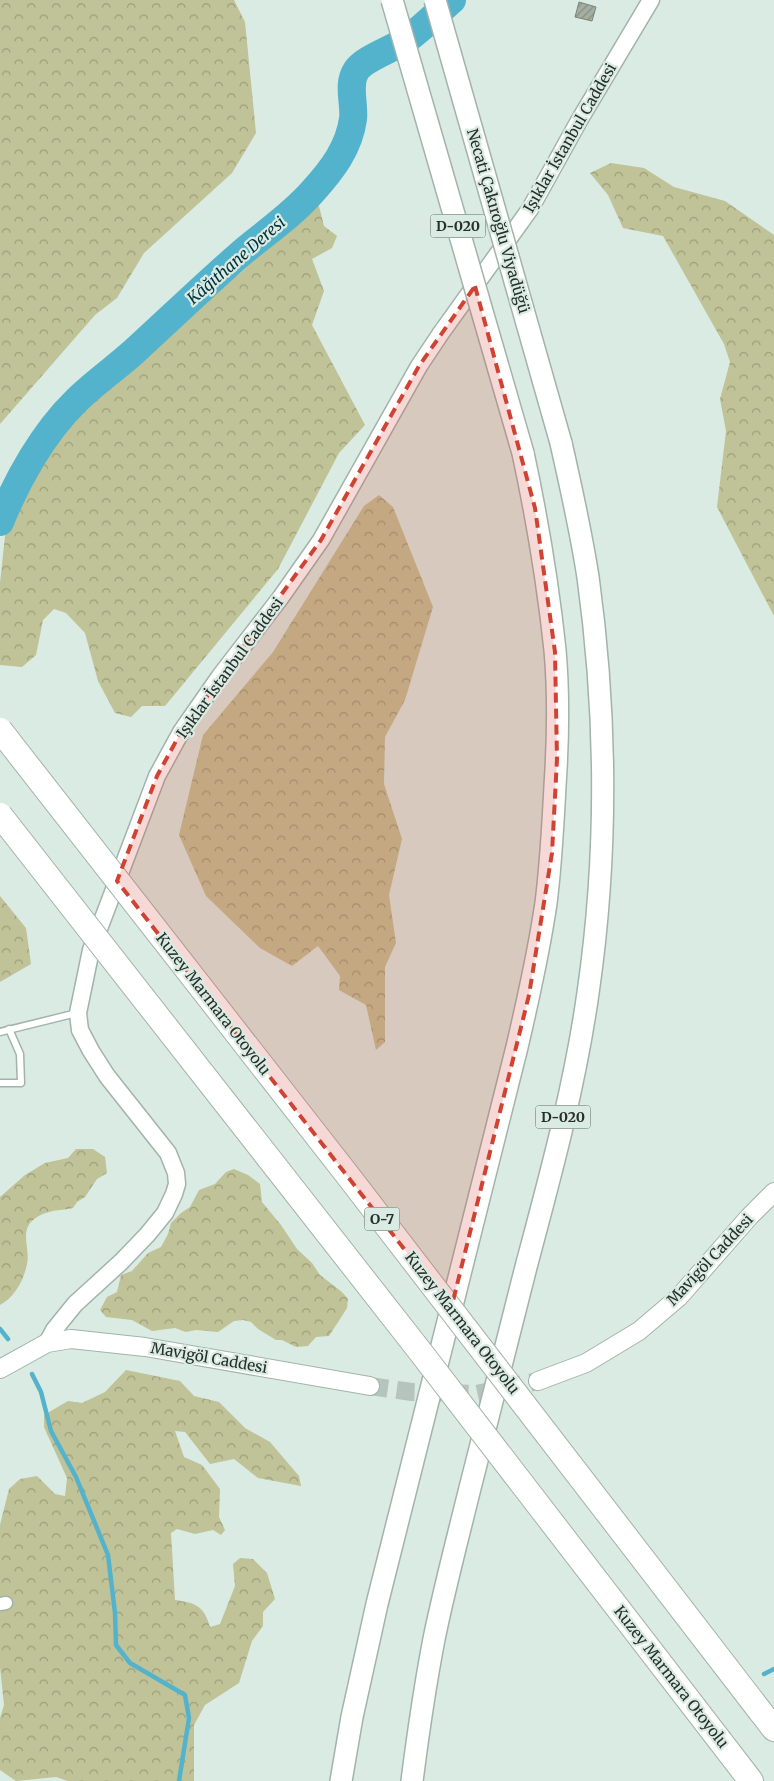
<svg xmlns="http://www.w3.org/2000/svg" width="774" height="1781" viewBox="0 0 774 1781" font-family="Merriweather,serif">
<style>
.forest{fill:url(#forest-crowns)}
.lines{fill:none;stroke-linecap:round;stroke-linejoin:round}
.stream{stroke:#54b3cc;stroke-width:4.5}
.river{stroke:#54b3cc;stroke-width:28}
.building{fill:url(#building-hatch);stroke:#7b8477}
.secondary-tunnel{stroke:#b5c5bd;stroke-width:18;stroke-dasharray:18 9;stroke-linecap:butt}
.service-casing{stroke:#a2b3ab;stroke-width:9}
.minor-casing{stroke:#a2b3ab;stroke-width:15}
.tertiary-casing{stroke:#a2b3ab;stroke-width:19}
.secondary-casing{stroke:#a2b3ab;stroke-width:20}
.trunk-casing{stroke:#a2b3ab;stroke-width:24}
.motorway-casing{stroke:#a2b3ab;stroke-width:26}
.service{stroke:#fff;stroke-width:6}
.minor{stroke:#fff;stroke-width:12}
.tertiary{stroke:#fff;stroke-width:16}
.secondary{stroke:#fff;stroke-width:18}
.trunk{stroke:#fff;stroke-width:21}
.motorway{stroke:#fff;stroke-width:24}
.trunk-bridge-casing{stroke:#a2b3ab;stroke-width:24;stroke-linecap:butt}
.motorway-bridge-casing{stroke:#a2b3ab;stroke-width:26;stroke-linecap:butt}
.trunk-bridge{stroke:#fff;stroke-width:21}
.motorway-bridge{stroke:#fff;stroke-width:24}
.marked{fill:#d04333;fill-opacity:0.2;stroke:#d04333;stroke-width:4;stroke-dasharray:10 6;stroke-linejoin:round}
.labels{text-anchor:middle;stroke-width:4.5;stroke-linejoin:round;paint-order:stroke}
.shield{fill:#d9ebe2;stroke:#5c6661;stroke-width:1}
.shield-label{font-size:14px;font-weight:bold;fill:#272d2a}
.street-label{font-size:15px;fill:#272d2a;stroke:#d9ebe2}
.water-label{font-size:16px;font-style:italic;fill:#02313c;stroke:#d9ebe2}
</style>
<defs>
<pattern id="forest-crowns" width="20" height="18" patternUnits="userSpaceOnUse" patternTransform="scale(1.25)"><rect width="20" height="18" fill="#c0c297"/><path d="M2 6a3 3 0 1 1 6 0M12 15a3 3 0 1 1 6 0" fill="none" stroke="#9c9e7b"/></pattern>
<pattern id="building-hatch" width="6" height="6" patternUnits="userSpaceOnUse" patternTransform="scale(1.25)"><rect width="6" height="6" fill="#a5afa1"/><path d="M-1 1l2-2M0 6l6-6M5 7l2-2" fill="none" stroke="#868f83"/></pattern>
</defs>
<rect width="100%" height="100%" fill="#d9ebe2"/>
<g class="forest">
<path d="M0 0H234L245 22 256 133 232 173 144 253 117 298 95 315 0 424Z"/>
<path d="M611 163 644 168 674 187 725 201 774 235V616L717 507 726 431 720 399 730 362 724 344 663 236 623 228 608 195 590 173Z"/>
<path d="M319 206 324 226 337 236 332 248 312 259 324 291 312 325 365 425 339 453 278 569 165 706H142L131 717 115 713 98 681 85 633 66 613 54 609 43 620 36 655 22 667 0 665V583L5 536 34 462 101 384 245 269 292 218Z"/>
<path d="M379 495 393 507 433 607 405 700 385 737 384 784 402 839 389 895 396 943 385 967V1042L376 1050 366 1005 339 990 340 976 318 946 292 966 260 948 206 896 179 835 203 735 273 652 364 506Z"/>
<path d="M0 896 26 928 31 964 0 982Z"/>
<path d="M76 1149H93L105 1157 107 1173 97 1179 85 1197 77 1202 73 1208C64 1210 52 1210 43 1214 15 1226 31 1245 27 1264 24 1280 14 1298 0 1305V1197L25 1175 45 1163 68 1158Z"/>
<path d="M234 1169 248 1175 260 1184 262 1202 281 1225 297 1249 312 1263 320 1275 342 1292 348 1299C347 1302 348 1305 347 1308 346 1310 331 1333 329 1336L316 1337 308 1346 296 1347 282 1340H276L258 1329 251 1322 243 1320 234 1321 218 1332 196 1330 186 1332 175 1328 152 1331 132 1320 106 1317 100 1310 107 1297 117 1292 121 1275 132 1271 148 1253 161 1247 168 1234 171 1223 181 1213 190 1207 199 1190 215 1184 226 1172Z"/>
<path d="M126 1370 180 1381 194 1396 219 1402 245 1428 270 1442 299 1476 301 1486 258 1478 234 1459 210 1464 185 1432 175 1431 184 1457 202 1465 220 1489 219 1517 225 1530 221 1535 213 1530 195 1534 177 1529 171 1533 175 1600C196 1603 204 1606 210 1627L220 1624 235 1586 233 1564 240 1558 253 1559 267 1573 275 1599 263 1612V1626L252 1641 239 1683 205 1705 194 1725V1781H68L56 1777 16 1781 0 1770V1718L4 1705 0 1667V1525L9 1489 20 1479 37 1476 55 1494 65 1496 67 1478 44 1427V1415L68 1401 82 1403 105 1392Z"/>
</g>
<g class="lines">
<g class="stream">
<path d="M0 1329 8 1339"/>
<path d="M32 1374 41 1392 51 1431 76 1477 108 1555 115 1613 116 1645 130 1663 185 1695 189 1718 179 1781"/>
<path d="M764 1674 774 1669"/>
</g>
<path class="river" d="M0 522C17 480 43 433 76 401 95 382 119 366 139 347 174 315 208 282 245 250 268 231 293 214 313 191 332 170 349 148 353 119 355 104 347 85 356 71 363 59 393 49 406 40 423 28 437 13 452 0"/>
</g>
<path class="building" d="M579 2 596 7 592 21 575 17Z"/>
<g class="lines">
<path class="secondary-tunnel" d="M370 1386 412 1392 477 1394 538 1381"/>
<g class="service-casing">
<g id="service">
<path d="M0 1032 77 1013"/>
<path d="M0 1083H21L20 1054 9 1029"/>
</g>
</g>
<g class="minor-casing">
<path id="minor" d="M0 1604 6 1603"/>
</g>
<g class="tertiary-casing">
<path id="tertiary" d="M47 1343 54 1330 75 1304 121 1262 147 1235 165 1213 174 1194 177 1184 176 1173 168 1153 107 1076 91 1051 80 1030 78 1013 91 950 157 776 181 732 220 676 281 597 321 540 419 366 441 333 530 209 580 119 651 0"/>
</g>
<g class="secondary-casing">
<g id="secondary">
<path d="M0 1369 47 1343 71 1339 145 1347 370 1386"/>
<path d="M538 1381 586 1363 639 1331 679 1297 749 1217 774 1192"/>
</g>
</g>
<g class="trunk-casing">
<g id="trunk">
<path d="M341 1781 352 1717 377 1604 517 1047C528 1000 539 951 546 903 551 864 553 825 555 786 558 741 559 695 555 650 548 584 537 518 523 453"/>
<path d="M412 1781C418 1734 425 1686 434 1639 444 1590 457 1541 469 1492 488 1417 507 1342 526 1267 550 1177 575 1086 588 993 608 855 607 715 588 577 581 532 571 487 561 443"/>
</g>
</g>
<g class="motorway-casing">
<g id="motorway">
<path d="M760 1711 774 1729"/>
<path d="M721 1742 751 1781"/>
</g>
</g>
<use href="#service" class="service"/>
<use href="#minor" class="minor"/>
<use href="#tertiary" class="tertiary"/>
<use href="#secondary" class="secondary"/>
<use href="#trunk" class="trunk"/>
<use href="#motorway" class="motorway"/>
<g class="trunk-bridge-casing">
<g id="trunk-bridge">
<path d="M392 0 523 453"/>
<path d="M435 0 561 443"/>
</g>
</g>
<g class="motorway-bridge-casing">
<g id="motorway-bridge">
<path d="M0 730 349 1177 760 1711"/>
<path d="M0 815 419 1350 721 1742"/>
</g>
</g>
<use href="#trunk-bridge" class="trunk-bridge"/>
<use href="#motorway-bridge" class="motorway-bridge"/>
</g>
<path class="marked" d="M475 286 535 508 555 652 557 759 552 853 529 995 451 1309 117 881 157 776 181 732 321 540 419 366Z"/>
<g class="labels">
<g class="shield">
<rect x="430.5" y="214.5" width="55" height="23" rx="4"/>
<rect x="535.5" y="1105.5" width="55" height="23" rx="4"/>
<rect x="364.5" y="1207.5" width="35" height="23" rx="4"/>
</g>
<g class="shield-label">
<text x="458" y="231">D-020</text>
<text x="563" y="1122">D-020</text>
<text x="382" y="1224">O-7</text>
</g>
<g class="street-label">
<text transform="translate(570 138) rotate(-60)" y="5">Işıklar İstanbul Caddesi</text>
<text transform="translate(498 221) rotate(74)" y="5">Necati Çakıroğlu Viyadüğü</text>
<text transform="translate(230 668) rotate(-54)" y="5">Işıklar İstanbul Caddesi</text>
<text transform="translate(213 1004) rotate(52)" y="5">Kuzey Marmara Otoyolu</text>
<text transform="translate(710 1260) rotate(-47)" y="5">Mavigöl Caddesi</text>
<text transform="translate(462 1323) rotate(52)" y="5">Kuzey Marmara Otoyolu</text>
<text transform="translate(209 1358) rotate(10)" y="5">Mavigöl Caddesi</text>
<text transform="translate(671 1677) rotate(52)" y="5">Kuzey Marmara Otoyolu</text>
</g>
<g class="water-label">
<text transform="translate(236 260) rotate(-41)" y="6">Kâğıthane Deresi</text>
</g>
</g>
</svg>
